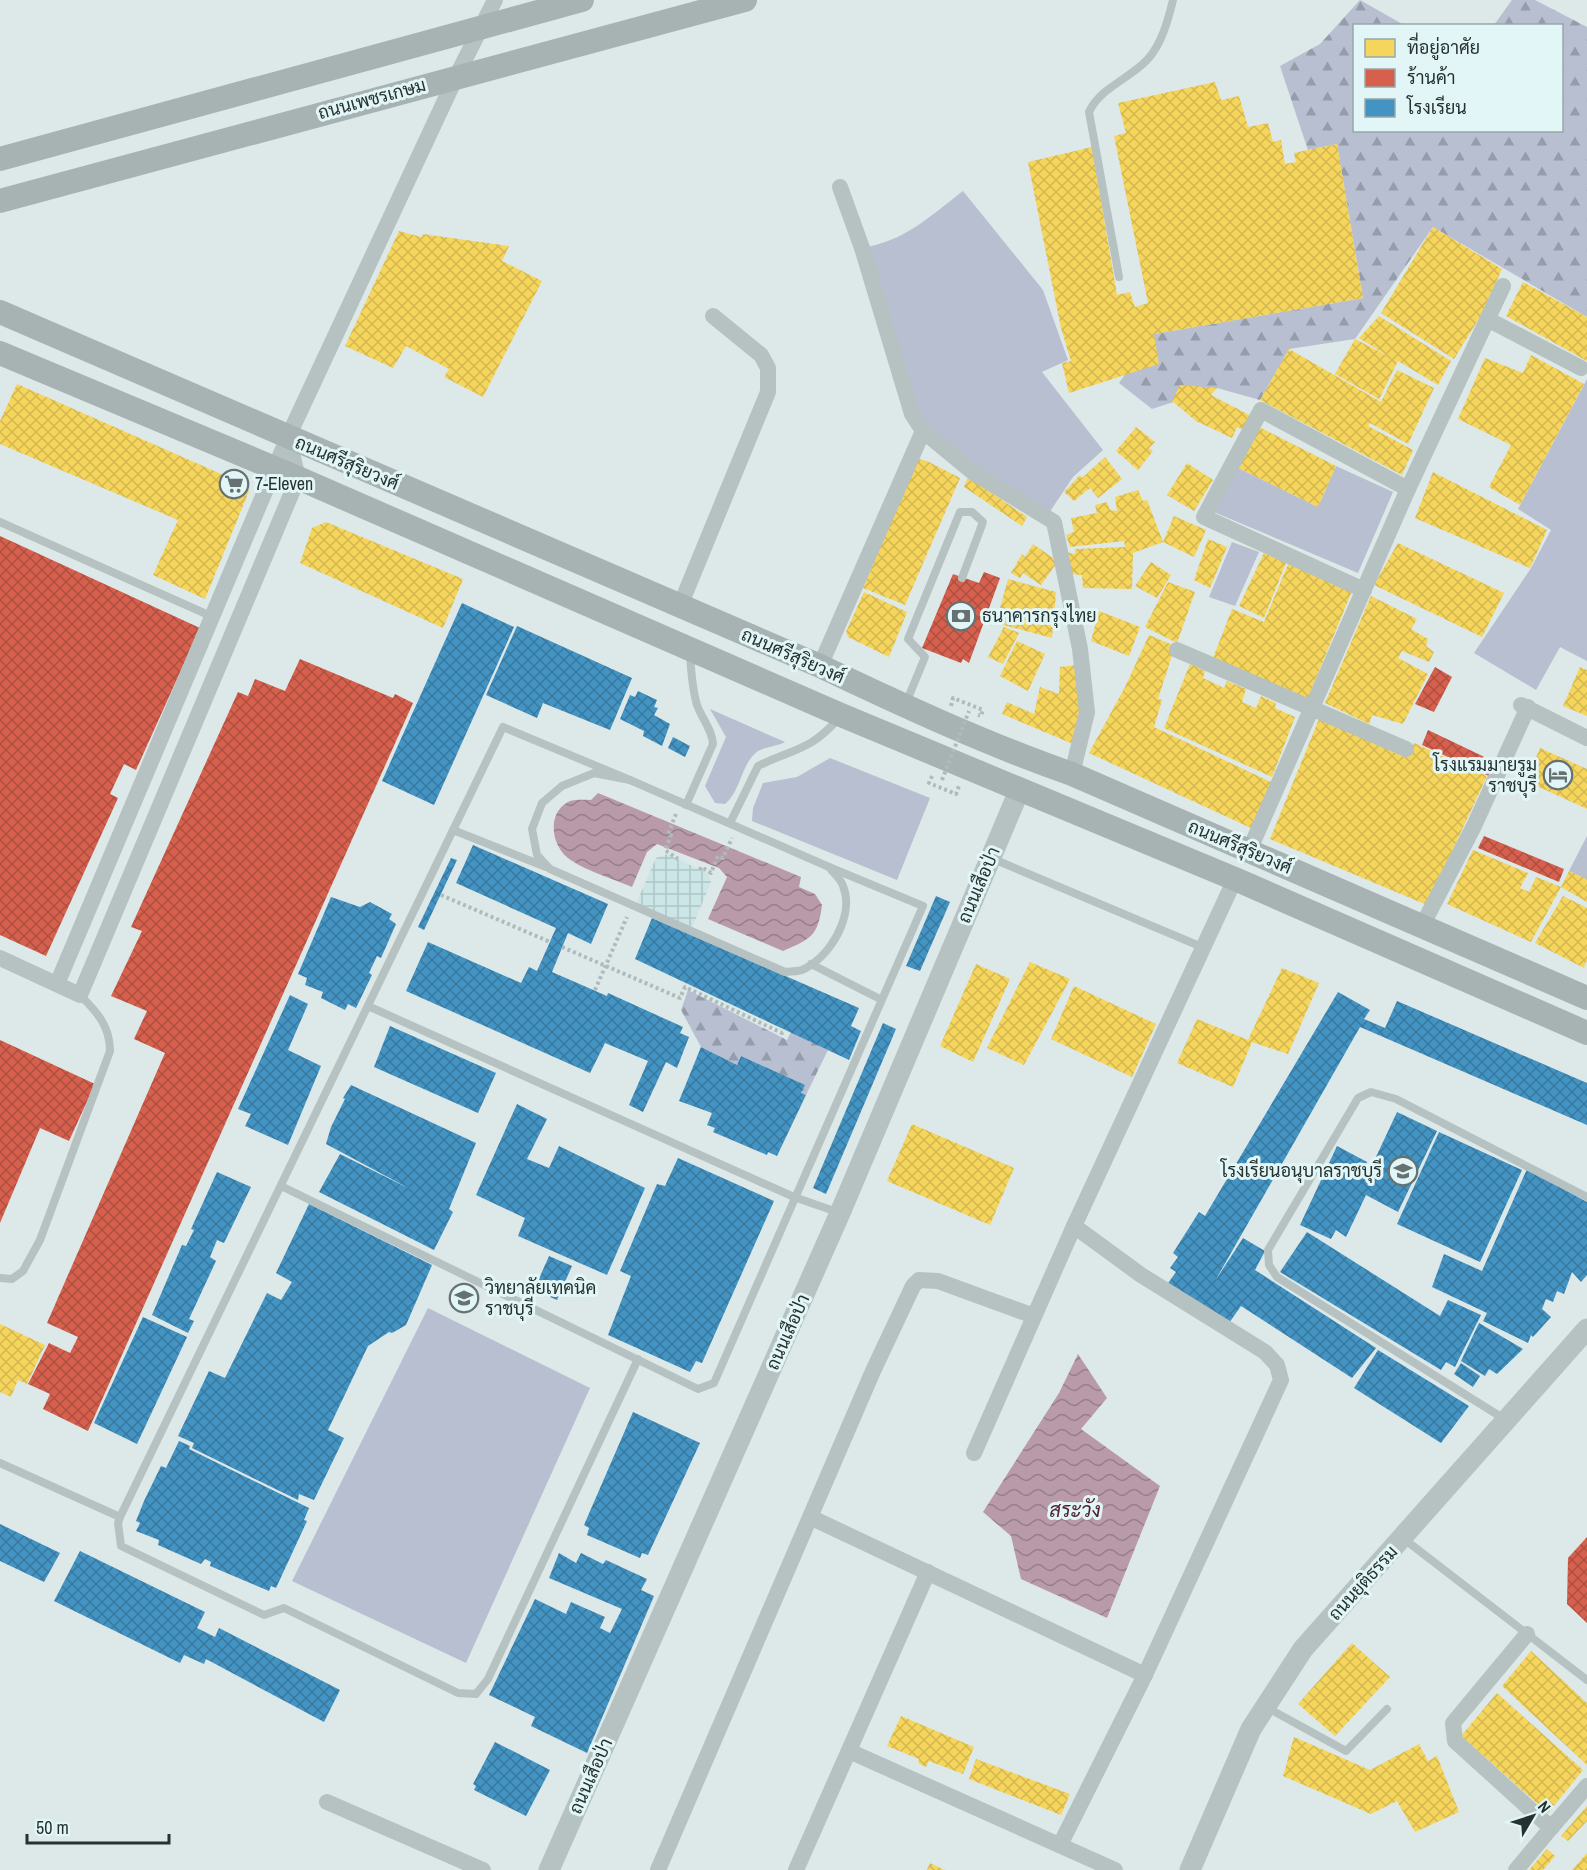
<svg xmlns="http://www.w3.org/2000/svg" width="1587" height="1870" viewBox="0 0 1587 1870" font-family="'Archivo Narrow',Sarabun,sans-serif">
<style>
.green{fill:#b7bfd1}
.forest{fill:url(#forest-firs)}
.plaza{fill:url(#plaza-grid)}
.water{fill:url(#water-waves)}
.homes{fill:url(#homes-cross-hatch)}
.shops{fill:url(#shops-cross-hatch)}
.schools{fill:url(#schools-cross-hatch)}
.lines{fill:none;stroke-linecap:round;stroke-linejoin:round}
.path{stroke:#afbbbb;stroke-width:4;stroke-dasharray:3 3;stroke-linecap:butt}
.service{stroke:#b6c2c2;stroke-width:8}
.minor{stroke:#b6c2c2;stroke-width:16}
.tertiary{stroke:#b6c2c2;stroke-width:21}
.secondary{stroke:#a7b2b3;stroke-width:24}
.path-bridge{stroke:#afbbbb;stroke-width:4;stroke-dasharray:3 3;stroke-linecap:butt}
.labels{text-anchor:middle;stroke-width:6;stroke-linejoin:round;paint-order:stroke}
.street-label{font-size:18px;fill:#253230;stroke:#e3f6f7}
.poi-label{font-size:18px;fill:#253230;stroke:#e3f6f7;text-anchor:start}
.water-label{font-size:20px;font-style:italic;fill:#501e31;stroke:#e3f6f7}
</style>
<defs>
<pattern id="forest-firs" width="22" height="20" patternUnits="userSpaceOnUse" patternTransform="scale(1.5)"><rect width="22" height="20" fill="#b7bfd1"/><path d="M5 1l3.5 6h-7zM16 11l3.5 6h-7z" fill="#959caa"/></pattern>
<pattern id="plaza-grid" width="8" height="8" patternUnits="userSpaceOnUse" patternTransform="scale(1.5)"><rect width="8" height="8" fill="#cce5e7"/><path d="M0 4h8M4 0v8" fill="none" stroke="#afc5c6"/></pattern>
<pattern id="water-waves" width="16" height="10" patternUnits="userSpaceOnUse" patternTransform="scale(1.5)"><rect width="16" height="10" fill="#b99aa9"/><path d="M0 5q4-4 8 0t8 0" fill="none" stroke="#967e8a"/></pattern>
<pattern id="homes-cross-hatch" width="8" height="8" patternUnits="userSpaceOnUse" patternTransform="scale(1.5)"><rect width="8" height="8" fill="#f6d55c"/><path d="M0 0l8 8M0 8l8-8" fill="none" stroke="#d3b750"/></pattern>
<pattern id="shops-cross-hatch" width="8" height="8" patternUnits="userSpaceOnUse" patternTransform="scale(1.5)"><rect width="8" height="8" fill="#d6604d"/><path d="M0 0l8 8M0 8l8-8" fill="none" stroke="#ad5040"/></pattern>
<pattern id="schools-cross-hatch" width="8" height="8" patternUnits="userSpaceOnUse" patternTransform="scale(1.5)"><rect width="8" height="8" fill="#4393c3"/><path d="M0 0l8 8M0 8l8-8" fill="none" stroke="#38799f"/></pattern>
</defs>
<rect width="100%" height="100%" fill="#dde8e9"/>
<g class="green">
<path d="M963 191 1043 290 1068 360 1042 372 1103 450 1073 477 1047 516 923 431 862 248C905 241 929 217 963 191Z"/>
<path d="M1587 379V661L1560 647 1536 690 1474 653 1531 568 1551 530 1518 509Z"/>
<path d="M1336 466 1393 492 1358 573 1214 512 1236 467 1318 507Z"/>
<path d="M1232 542 1259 552 1235 606 1209 597Z"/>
<path d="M710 709 785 742C778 746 765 747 758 751 741 763 741 791 725 804L715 803 705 786 726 737Z"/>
<path d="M830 758 930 798 897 880 752 821 753 808 763 783 797 777Z"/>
<path d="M1587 836V893L1569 871Z"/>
<path d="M428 1308 590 1388 466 1663 292 1581Z"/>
</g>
<g class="forest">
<path d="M1360 0 1404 25 1354 26V130H1562V26L1494 25 1512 0H1535L1587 27V317L1433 227 1355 339 1289 349 1260 400 1217 388 1152 409 1119 383 1154 334 1363 298 1337 144 1308 150 1280 66 1320 44Z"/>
<path d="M688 990 787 1040 791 1032 828 1050 806 1095 801 1093 804 1085 741 1056 737 1065 701 1047 681 1010Z"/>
</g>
<path class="plaza" d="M667 854 707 873 711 882 691 930 635 906 656 858Z"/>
<g class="water">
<path d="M598 793 801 877 799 887 815 894 822 905C818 936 811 939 783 951L708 919 727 877 719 868 657 844 647 852 632 887C614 879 583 870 568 858 551 845 547 813 568 802 574 799 584 800 591 800Z"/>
<path d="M1078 1354 1107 1398 1081 1429 1160 1486 1107 1618 1021 1579 1011 1536 983 1512 1059 1393Z"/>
</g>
<g class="homes">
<path d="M1215 82 1221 100 1239 96 1248 127 1268 123 1273 142 1281 140 1285 164 1296 162 1294 153 1337 144 1363 298 1154 334 1159 364 1069 393 1062 363 1071 361 1061 328 1028 162 1092 147 1117 295 1130 292 1135 307 1148 303 1114 136 1126 133 1118 103Z"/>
<path d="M1433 227 1502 269 1481 315 1454 359 1381 313Z"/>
<path d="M399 231 421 237 423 234 509 246 502 261 542 281 483 397 444 377 449 369 406 346 393 368 345 346Z"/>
<path d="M1523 282 1587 317V361L1506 316Z"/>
<path d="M1379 316 1451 361 1438 385 1398 361 1379 399 1335 374 1355 339 1388 356 1359 338Z"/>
<path d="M1289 349 1381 402 1397 370 1434 388 1408 444 1370 423 1368 426 1413 450 1402 475 1260 400Z"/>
<path d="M1531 355 1584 384 1520 505 1489 487 1511 445 1458 419 1485 358 1523 373Z"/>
<path d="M17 384 246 485 249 491 205 599 153 575 178 520 0 444V421Z"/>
<path d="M1180 385 1217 388 1211 395 1253 417 1245 430 1237 427 1232 438 1196 421 1172 401Z"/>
<path d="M1257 426 1336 466 1318 507 1236 467Z"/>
<path d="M1136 427 1155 442 1149 448 1153 451 1138 470 1116 451Z"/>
<path d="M1105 457 1122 479 1098 498 1090 488 1074 501 1064 492 1080 475 1082 478Z"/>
<path d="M918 459 927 461 960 478 905 605 863 588Z"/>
<path d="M1187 463 1213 480 1194 511 1167 495Z"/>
<path d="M1433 472 1547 530 1530 568 1415 518Z"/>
<path d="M968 477 1027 517 1022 526 964 487Z"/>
<path d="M1138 490 1143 501 1147 500 1163 542 1133 553 1132 589 1083 588 1082 575 1071 574 1066 552 1075 554V549L1125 547 1124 541 1070 547 1066 535 1074 532 1071 518 1097 513 1095 505 1107 502 1110 510 1117 511 1115 497Z"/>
<path d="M1174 516 1206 530 1194 557 1163 542Z"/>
<path d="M326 522 463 579 443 628 300 563 312 528Z"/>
<path d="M1208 539 1227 547 1210 588 1194 580Z"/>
<path d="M1398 543 1504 593 1482 637 1374 585Z"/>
<path d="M1033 544 1053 558 1056 564 1041 585 1023 573 1020 578 1011 573 1022 554 1025 557Z"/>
<path d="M1264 553 1286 563 1264 618 1239 606Z"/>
<path d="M1151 562 1171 575 1157 598 1135 586Z"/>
<path d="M1289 562 1352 591 1307 700 1213 658 1232 609 1264 622Z"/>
<path d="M1008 579 1056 592 1052 638 996 623Z"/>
<path d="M1168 582 1195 592 1177 643 1145 627Z"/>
<path d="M864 592 907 612 889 657 848 637 846 632Z"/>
<path d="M1371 596 1417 619 1411 629 1428 639 1426 646 1434 652 1429 662 1402 651 1398 658 1428 674 1403 724 1372 715 1369 724 1325 703Z"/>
<path d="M1099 611 1140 627 1129 656 1091 641Z"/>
<path d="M1004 627 1019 633 1003 664 988 657Z"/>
<path d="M1149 635 1175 646 1158 699 1162 700 1154 727 1271 782 1251 828 1089 753 1125 687Z"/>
<path d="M1017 641 1045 654 1028 691 1000 676Z"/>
<path d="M1190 664 1205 671 1203 678 1224 688 1227 681 1246 689 1242 702 1256 708 1261 696 1276 703 1275 708 1295 717 1272 777 1164 728Z"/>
<path d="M1076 665 1084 709 1073 744 1002 714 1007 702 1034 714 1040 687 1059 694 1060 667Z"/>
<path d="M1580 667 1587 670V716L1563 706Z"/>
<path d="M1319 719 1405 757 1414 743 1487 776 1427 905 1270 839Z"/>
<path d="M1540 748 1587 769V809L1526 781Z"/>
<path d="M1473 850 1528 873 1520 888 1529 892 1536 877 1561 887 1531 942 1447 904Z"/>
<path d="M1569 871 1587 879V902L1561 887Z"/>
<path d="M1563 896 1587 908V960L1584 968 1535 943Z"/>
<path d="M1030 962 1070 979 1024 1065 987 1048Z"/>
<path d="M976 964 1010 979 973 1062 940 1046Z"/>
<path d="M1282 968 1319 983 1288 1054 1252 1042 1233 1087 1177 1063 1197 1019 1248 1040Z"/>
<path d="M1074 986 1156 1024 1132 1077 1051 1039Z"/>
<path d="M912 1124 1014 1168 990 1225 887 1181Z"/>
<path d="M0 1324 45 1345 27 1384 18 1380 11 1397 0 1392Z"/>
<path d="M1352 1643 1390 1677 1335 1736 1298 1704Z"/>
<path d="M1531 1651 1587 1703V1765L1502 1686Z"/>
<path d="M1497 1693 1583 1770 1548 1813 1461 1736Z"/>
<path d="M901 1716 974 1747 963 1774 929 1761 926 1767 918 1763 919 1759 887 1746Z"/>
<path d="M1294 1737 1370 1770 1419 1744 1428 1761 1437 1756 1459 1812 1415 1832 1397 1801 1371 1814 1283 1776Z"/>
<path d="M976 1759 1070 1794 1061 1815 969 1779Z"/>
<path d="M1587 1806V1821L1568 1841 1561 1836Z"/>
<path d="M1547 1849 1555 1856 1543 1870H1529Z"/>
<path d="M1587 1853V1870H1572Z"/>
<path d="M930 1863 945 1870H927Z"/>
</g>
<g class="shops">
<path d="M0 536 200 628 136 770 124 764 110 794 118 798 46 956 0 935Z"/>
<path d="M984 572 1000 578 969 663 963 659 961 663 922 648 953 574 979 583Z"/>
<path d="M300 659 393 698 395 694 413 703 88 1431 43 1409 50 1394 28 1384 49 1343 70 1353 78 1337 47 1323 165 1053 134 1039 147 1011 111 996 142 931 131 927 238 692 248 696 255 679 285 691Z"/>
<path d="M1435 667 1452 677 1434 712 1415 704Z"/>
<path d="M1428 730 1495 762 1489 776 1422 745Z"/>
<path d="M1484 836 1564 869 1559 882 1478 848Z"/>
<path d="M0 1040 95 1084 69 1141 40 1128 0 1223Z"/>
<path d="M1587 1537V1623L1567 1604 1568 1558Z"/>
</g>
<g class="schools">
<path d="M462 603 514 627 434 805 382 781Z"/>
<path d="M517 626 632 678 610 730 543 703 537 718 486 695Z"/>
<path d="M638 691 657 700 654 707 658 708 654 715 670 724 662 746 643 736 644 731 620 719 630 695 635 697Z"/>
<path d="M673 737 690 746 685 757 668 748Z"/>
<path d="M473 845 608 904 591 944 568 933 552 972 607 996 608 993 683 1027 680 1033 689 1037 677 1068 666 1062 643 1112 629 1105 648 1061 605 1043 590 1073 406 991 428 942 521 983 529 967 537 971 556 928 456 883Z"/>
<path d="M451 858 457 860 424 930 418 927Z"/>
<path d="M936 896 950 902 920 971 906 966Z"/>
<path d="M331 897 360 907 370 902 392 914 389 919 396 924 381 958 377 956 369 973 372 975 356 1008 348 1004 345 1010 321 998 323 992 305 985 307 978 298 974Z"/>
<path d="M652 918 859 1008 851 1026 861 1031 849 1060 635 959Z"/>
<path d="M1338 992 1370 1010 1364 1019 1385 1028 1397 1001 1587 1083V1125L1360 1027 1215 1281 1243 1238 1265 1251 1255 1270 1376 1348 1352 1378 1241 1306 1229 1323 1166 1286 1176 1272 1170 1268 1178 1257 1173 1253 1199 1212 1205 1216Z"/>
<path d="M290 995 308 1004 288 1050 321 1066 288 1145 245 1126 251 1114 238 1109Z"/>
<path d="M883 1023 896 1029 826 1194 813 1188Z"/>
<path d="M390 1026 496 1073 478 1113 374 1067Z"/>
<path d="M701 1047 737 1065 741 1056 805 1085 801 1093 806 1095 777 1156 768 1152 767 1155 713 1132 715 1128 707 1125 712 1113 679 1101Z"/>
<path d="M351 1085 476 1143 449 1209 453 1212 434 1250 319 1192 340 1154 412 1190 326 1144 331 1127 345 1099 343 1098Z"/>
<path d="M517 1104 547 1119 527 1159 549 1168 559 1146 645 1188 607 1275 518 1236 525 1218 476 1195Z"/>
<path d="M1397 1112 1437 1131 1398 1212 1366 1195 1346 1237 1336 1230 1331 1239 1300 1225 1337 1146 1367 1162 1361 1173 1373 1177 1374 1174 1369 1172Z"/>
<path d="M1439 1132 1522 1170 1480 1262 1397 1224Z"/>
<path d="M678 1158 774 1201 702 1363 696 1361 690 1372 608 1335 631 1276 620 1271 657 1184 665 1186Z"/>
<path d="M1527 1169 1587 1202V1275L1581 1282 1572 1272 1564 1294 1557 1291 1553 1302 1546 1299 1542 1309 1551 1317 1533 1337 1531 1335 1528 1343 1483 1321 1487 1313 1432 1287 1444 1254 1482 1271Z"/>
<path d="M217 1172 251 1187 224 1243 217 1240 210 1257 216 1261 189 1319 194 1321 188 1333 152 1315 182 1245 186 1246 194 1230 191 1229Z"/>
<path d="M309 1204 432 1265 406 1325 392 1333 389 1332 368 1346 328 1430 344 1438 314 1500 299 1494 298 1500 192 1448 194 1443 178 1436 209 1371 225 1378 267 1293 281 1300 292 1282 276 1273Z"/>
<path d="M1307 1232 1440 1316 1448 1300 1481 1315 1455 1367 1446 1362 1441 1370 1280 1272Z"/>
<path d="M549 1256 572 1266 557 1300 534 1290Z"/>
<path d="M143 1317 187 1337 137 1444 94 1423Z"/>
<path d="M1479 1323 1523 1349 1497 1374 1489 1369 1485 1376 1461 1361Z"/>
<path d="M1378 1350 1469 1406 1441 1443 1354 1388Z"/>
<path d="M1461 1363 1480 1376 1473 1387 1454 1374Z"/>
<path d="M633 1412 700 1443 648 1555 642 1553 640 1558 587 1535 589 1528 584 1525Z"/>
<path d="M179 1441 190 1446 189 1449 309 1508 304 1520 307 1521 276 1588 271 1586 269 1591 210 1566 211 1562 205 1559 201 1564 158 1545 159 1540 136 1531 140 1523 136 1521 144 1501 161 1466 166 1468Z"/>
<path d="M0 1524 60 1553 44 1582 0 1561Z"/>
<path d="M80 1551 205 1612 197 1628 215 1637 219 1628 340 1690 324 1722 206 1659 204 1664 184 1655 180 1663 54 1601Z"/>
<path d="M559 1553 576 1563 581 1553 603 1564 606 1560 647 1579 641 1590 654 1596 587 1753 531 1726 535 1717 489 1695 535 1599 566 1614 571 1602 605 1617 600 1628 610 1633 622 1609 549 1578Z"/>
<path d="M495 1742 550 1770 526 1816 474 1790 476 1786 473 1784Z"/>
</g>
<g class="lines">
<g class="path">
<path d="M951 706 953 698 983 710 981 716 978 715"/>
<path d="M932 776 929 783 956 794 959 786"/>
<path d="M676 814 668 834 671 835 665 850 678 859"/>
<path d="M700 870 701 867 711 873 718 856 723 858 732 838"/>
<path d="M441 895 550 942"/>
<path d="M562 947 680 998 685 987 782 1033 784 1029"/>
<path d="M595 990 627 917"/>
</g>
<g class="service">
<path d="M1119 277 1089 112C1100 88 1129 79 1147 60 1162 44 1168 20 1173 0"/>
<path d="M0 522 213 617"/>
<path d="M906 703 925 657 908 639 960 512H972L983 522 962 578"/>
<path d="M594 773 630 780 829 867C833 873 841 879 843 886 855 915 830 957 804 969 799 972 791 971 785 972L550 869 537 855 532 829 542 803 562 786Z"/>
<path d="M630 780 503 727 120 1517 118 1523 121 1546 264 1615 284 1608 458 1693 476 1694 488 1679 638 1359"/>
<path d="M686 805 713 744C712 729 702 719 697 705 692 688 691 671 690 654"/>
<path d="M730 823 758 766C795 748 810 751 839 718"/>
<path d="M453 830 546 867"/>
<path d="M991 858 1202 947"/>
<path d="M811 964 880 999"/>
<path d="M368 1006 794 1197 840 1213"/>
<path d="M281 1186 698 1389 714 1383 923 906 829 867"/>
<path d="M0 1278 12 1279 23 1271 40 1240 110 1051C110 1026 97 1012 80 995"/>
<path d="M1506 1420 1277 1277 1269 1265 1268 1250 1358 1098 1371 1092 1396 1099 1587 1197"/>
<path d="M0 1463 120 1517"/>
<path d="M1404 1539 1587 1680"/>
<path d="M1266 1707 1346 1751 1387 1709"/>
</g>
<g class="minor">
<path d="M840 187 862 248 912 414 923 431 974 473 1054 522 1080 649 1087 712 1072 774"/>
<path d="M1487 319 1581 368"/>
<path d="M1364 590 1204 517 1261 410 1408 489"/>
<path d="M680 606 768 392V368L761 355 713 316"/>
<path d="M1177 650 1406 749"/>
<path d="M820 666 923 431"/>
<path d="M1521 705 1587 738"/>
<path d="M1249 851 1408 489 1503 286"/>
<path d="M1422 926 1474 826 1528 707"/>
<path d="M0 958 80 995 298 478 288 437"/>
<path d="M57 984 288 437 456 77 495 0"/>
<path d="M974 1453 1074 1226 1235 879"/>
<path d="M812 1518 1145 1675"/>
<path d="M1527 1634 1453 1723 1455 1741 1551 1828 1587 1786"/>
<path d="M849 1751 1115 1870"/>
<path d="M327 1802 483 1870"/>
<path d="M1060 1845 1145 1675 1281 1380 1277 1365 1265 1352 1141 1275 1074 1226"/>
<path d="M658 1870 873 1371 913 1286 919 1280 938 1281 1034 1316"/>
<path d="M796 1870 928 1572"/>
<path d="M1516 1870 1551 1828"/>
</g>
<g class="tertiary">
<path d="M549 1870 840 1213 1019 791"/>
<path d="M1190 1870 1251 1729 1303 1649 1587 1329"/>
</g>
<g class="secondary">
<path d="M0 159 582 0"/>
<path d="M0 201 745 0"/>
<path d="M0 312 820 666C902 705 986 744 1072 774L1587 998"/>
<path d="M0 353 298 478 841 715 1235 879 1587 1033"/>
</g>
<path class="path-bridge" d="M942 780 969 711"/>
</g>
<defs>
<g id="supermarket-ring" transform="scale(1.5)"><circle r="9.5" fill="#e3f6f7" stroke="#657271" stroke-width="1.5"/><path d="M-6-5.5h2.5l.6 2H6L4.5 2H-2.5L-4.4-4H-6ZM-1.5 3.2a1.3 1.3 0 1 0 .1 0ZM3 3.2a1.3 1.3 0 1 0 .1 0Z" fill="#657271"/></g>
<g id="bank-ring" transform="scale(1.5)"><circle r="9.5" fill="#e3f6f7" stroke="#657271" stroke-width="1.5"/><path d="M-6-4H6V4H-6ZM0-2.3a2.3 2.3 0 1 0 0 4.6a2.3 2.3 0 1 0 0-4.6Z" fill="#657271"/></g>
<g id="hotel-ring" transform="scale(1.5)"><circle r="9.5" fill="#e3f6f7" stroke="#657271" stroke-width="1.5"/><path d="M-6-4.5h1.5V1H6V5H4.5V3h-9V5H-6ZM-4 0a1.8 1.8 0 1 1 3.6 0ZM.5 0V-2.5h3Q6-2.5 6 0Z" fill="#657271"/></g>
<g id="school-ring" transform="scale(1.5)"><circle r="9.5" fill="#e3f6f7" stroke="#657271" stroke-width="1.5"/><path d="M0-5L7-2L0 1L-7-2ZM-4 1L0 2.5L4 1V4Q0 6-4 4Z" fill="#657271"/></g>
<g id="university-ring" transform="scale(1.5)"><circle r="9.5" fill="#e3f6f7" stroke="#657271" stroke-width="1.5"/><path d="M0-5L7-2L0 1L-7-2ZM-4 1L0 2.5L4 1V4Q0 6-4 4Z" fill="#657271"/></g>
</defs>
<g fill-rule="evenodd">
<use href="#supermarket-ring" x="234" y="484"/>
<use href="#bank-ring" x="961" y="616"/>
<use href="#hotel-ring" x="1558" y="775"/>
<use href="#school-ring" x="1403" y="1171"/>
<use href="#university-ring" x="464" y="1298"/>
</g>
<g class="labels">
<g class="street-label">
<text transform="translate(372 99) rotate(-15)" y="6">ถนนเพชรเกษม</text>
<text transform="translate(347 463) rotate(23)" y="6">ถนนศรีสุริยวงศ์</text>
<text transform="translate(793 656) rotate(24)" y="6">ถนนศรีสุริยวงศ์</text>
<text transform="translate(1240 847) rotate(23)" y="6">ถนนศรีสุริยวงศ์</text>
<text transform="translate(979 885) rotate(-67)" y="6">ถนนเสือป่า</text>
<text transform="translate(788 1332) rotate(-66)" y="6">ถนนเสือป่า</text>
<text transform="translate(1363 1583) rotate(-48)" y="6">ถนนยุติธรรม</text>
<text transform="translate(591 1776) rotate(-66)" y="6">ถนนเสือป่า</text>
</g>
<g class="poi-label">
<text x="255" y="490">7-Eleven</text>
<text x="982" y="622">ธนาคารกรุงไทย</text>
<text x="1537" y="771" text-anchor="end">โรงแรมมายรูม<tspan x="1537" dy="21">ราชบุรี</tspan></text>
<text x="1382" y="1177" text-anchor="end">โรงเรียนอนุบาลราชบุรี</text>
<text x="485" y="1294">วิทยาลัยเทคนิค<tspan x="485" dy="21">ราชบุรี</tspan></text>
</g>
<g class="water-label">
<text x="1075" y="1517">สระวัง</text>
</g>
</g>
<rect x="1353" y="24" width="210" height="108" fill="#e3f6f7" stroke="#97a8a7" stroke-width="1.5"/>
<rect x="1365" y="39" width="30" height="18" fill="#f6d55c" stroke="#97a8a7" stroke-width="1.5"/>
<text x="1407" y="54" font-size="18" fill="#253230">ที่อยู่อาศัย</text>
<rect x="1365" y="69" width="30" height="18" fill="#d6604d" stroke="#97a8a7" stroke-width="1.5"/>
<text x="1407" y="84" font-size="18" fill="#253230">ร้านค้า</text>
<rect x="1365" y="99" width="30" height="18" fill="#4393c3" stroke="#97a8a7" stroke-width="1.5"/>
<text x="1407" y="114" font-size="18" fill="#253230">โรงเรียน</text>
<g transform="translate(1533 1816) rotate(51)" stroke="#e3f6f7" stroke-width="4.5" paint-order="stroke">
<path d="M0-4.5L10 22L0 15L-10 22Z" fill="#253230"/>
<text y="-9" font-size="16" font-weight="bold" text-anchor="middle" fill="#253230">N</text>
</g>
<path d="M27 1834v9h142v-9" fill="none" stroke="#253230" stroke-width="3"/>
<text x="36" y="1834" font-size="18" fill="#253230" stroke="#e3f6f7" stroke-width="4.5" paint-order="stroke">50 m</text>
</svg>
